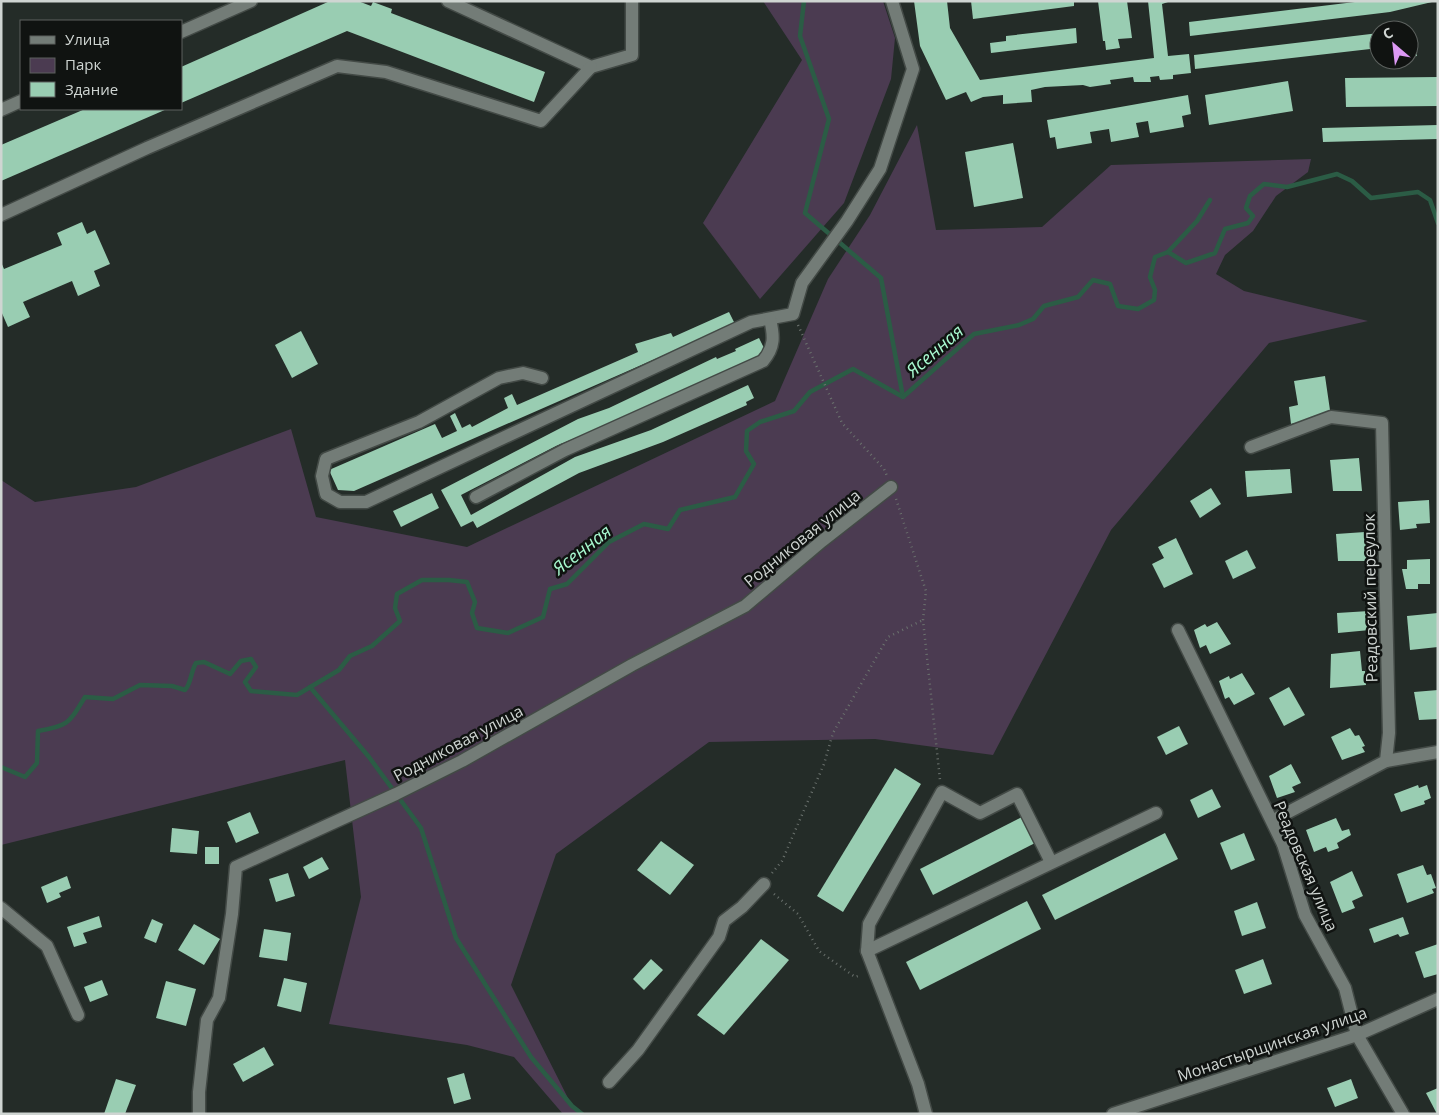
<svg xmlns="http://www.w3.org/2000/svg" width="1439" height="1115" viewBox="0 0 1439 1115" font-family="'Open Sans',sans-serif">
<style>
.green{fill:#4b3b51}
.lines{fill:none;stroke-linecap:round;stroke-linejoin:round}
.stream{stroke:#2b5c45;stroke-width:4.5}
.building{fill:#99cdb2}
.minor-casing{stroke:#434a46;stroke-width:15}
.path{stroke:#6b726e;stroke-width:2.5;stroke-dasharray:1 4;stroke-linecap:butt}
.minor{stroke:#737c77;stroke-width:12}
.labels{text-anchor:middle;stroke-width:5;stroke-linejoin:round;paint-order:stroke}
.street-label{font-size:16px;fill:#cfd5d2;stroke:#101311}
.water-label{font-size:18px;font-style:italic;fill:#a8f9d0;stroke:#101311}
</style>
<rect width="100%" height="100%" fill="#242c28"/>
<g class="green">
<path d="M763 1H883L895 38 891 79 844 203 760 299 703 223 802 60Z"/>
<path d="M917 125 936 230 1042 227 1111 165 1311 159 1308 172 1276 196 1253 231 1225 255 1216 274 1244 291 1368 321 1269 343 1111 530 993 755 875 739 709 742 556 854 511 985 572 1106 585 1114H563L514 1057 467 1045 329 1024 361 897 345 760 1 845V480L35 502 136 487 291 429 316 517 467 547 775 401 828 279 870 215Z"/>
</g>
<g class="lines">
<g class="stream">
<path d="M804 1 800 36 829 119 805 213 881 278 903 397"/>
<path d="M1168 252 1197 221 1210 200"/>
<path d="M310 687 369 757 421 828 456 938 531 1057 572 1106 582 1114"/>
<path d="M1 767 25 777 37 763 38 731C69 726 69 723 85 697L113 699 140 685 172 686 185 690C191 684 191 671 196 663L204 662 230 674 241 661 251 659 256 667 245 682 251 691 297 695 339 670 350 656 372 646 400 621 395 608 397 594 422 580H449L467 582 475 602 472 613 477 628 508 633 543 617 550 589 567 584 609 542 644 524 668 529 680 510 735 497 754 464 746 451 747 431 760 422 794 411 810 392 853 369 903 397 974 334 1019 325 1033 319 1044 306 1078 297 1093 280 1110 284 1118 306 1138 309 1154 300 1155 290 1150 277 1155 257 1168 252 1186 263 1215 253 1225 229 1248 223 1253 216 1246 208 1250 196 1264 184 1287 187 1337 174 1352 181 1371 198 1418 192 1430 200 1438 223"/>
</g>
</g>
<g class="building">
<path d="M330 1H358L371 6 373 2 392 9 391 13 545 72 534 102 347 31 181 103V67Z"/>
<path d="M914 1H947L950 28 980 80 1154 58 1148 1H1171L1162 4 1168 56 1189 54 1191 73 1173 75V79L1160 80 1159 76 1150 77 1151 82H1134L1133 77 1110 80 1111 84 1090 87 1083 85 1045 87 1031 90 1032 102 1003 104V95L983 97 971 102 966 92 946 100 920 46Z"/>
<path d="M971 1H1074V6L973 19Z"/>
<path d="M1098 1H1127L1132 38 1118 39 1120 48 1106 50 1105 41H1103Z"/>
<path d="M1363 1 1432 2 1390 12 1190 36 1189 22Z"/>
<path d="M1076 28 1077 43 991 53 990 43 1006 41V36Z"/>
<path d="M1379 33V48L1195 69 1194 55Z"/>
<path d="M1415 46 1417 56 1409 57V47Z"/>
<path d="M1438 77V106L1346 107 1345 78Z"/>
<path d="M1288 81 1293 111 1209 125 1205 95Z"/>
<path d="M1188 95 1191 114 1182 116 1184 127 1150 133 1148 121 1136 123 1139 137 1111 142 1109 129 1090 132 1092 143 1057 149 1055 137 1050 138 1047 120Z"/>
<path d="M85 109H167L1 181V145Z"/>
<path d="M1438 125V139L1323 142 1322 128Z"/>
<path d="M1013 143 1023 198 974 207 965 152Z"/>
<path d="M82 222 87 234 95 230 110 264 94 271 100 286 78 296 72 281 23 302 30 317 8 327 1 311V262L4 269 62 245 57 233Z"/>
<path d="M729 312 735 324 354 491 338 490 329 470 435 424 442 438 457 431 450 416 455 413 462 428 470 424 472 427 508 408 504 398 512 394 517 405 638 352 635 344 671 333 673 337Z"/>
<path d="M301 331 318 364 292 378 275 345Z"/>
<path d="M759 338 766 352 647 408 556 446 461 495 471 515 575 457 651 430 748 385 754 398 746 402 747 405 663 442 579 473 477 528 473 521 461 527 441 490 578 419 609 408 716 357 717 359 736 351 735 349Z"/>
<path d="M1325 376 1331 417 1291 424 1289 407 1298 405 1294 381Z"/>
<path d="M1359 458 1362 491H1333L1330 460Z"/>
<path d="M1290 469 1292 493 1247 497 1245 471Z"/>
<path d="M1211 488 1221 504 1200 518 1190 501Z"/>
<path d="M432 493 439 508 401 527 393 511Z"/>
<path d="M1429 500 1430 523 1416 524 1417 528 1400 530 1398 502Z"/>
<path d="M1365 532 1368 561H1338L1336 534Z"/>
<path d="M1176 538 1193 574 1164 588 1152 564 1164 558 1158 547Z"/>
<path d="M1247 550 1256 568 1233 579 1225 561Z"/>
<path d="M1430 559V584H1418V589H1406L1402 569H1407V560Z"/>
<path d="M1369 611 1371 612 1372 620H1370V630L1338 633 1337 613Z"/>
<path d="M1438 613V647L1410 650 1407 616Z"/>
<path d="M1217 622 1231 644 1210 654 1206 645 1200 648 1194 630 1205 624 1207 627Z"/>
<path d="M1360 651 1362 671H1365L1366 685 1330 688 1331 654Z"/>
<path d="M1242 673 1255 694 1234 705 1229 697 1225 699 1219 681 1229 676 1230 679Z"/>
<path d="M1289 687 1305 715 1284 726 1269 698Z"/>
<path d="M1438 690V719L1419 720 1414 692Z"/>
<path d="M1179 726 1188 744 1166 755 1157 737Z"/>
<path d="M1350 728 1355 736 1359 735 1365 746 1362 747 1365 752 1342 760 1331 737Z"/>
<path d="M1291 764 1301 783 1292 787 1295 792 1277 798 1269 776Z"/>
<path d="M895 768 921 784 843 912 817 896Z"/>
<path d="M1418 785 1419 788 1427 785 1431 798 1424 801 1425 804 1401 812 1394 794Z"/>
<path d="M1212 789 1221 807 1198 818 1190 800Z"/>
<path d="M250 812 259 833 236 843 227 822Z"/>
<path d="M1026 815 1039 841 933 895 920 869Z"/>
<path d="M1336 818 1342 831 1349 829 1351 835 1337 843 1339 848 1328 852 1326 847 1314 852 1306 830Z"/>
<path d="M172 828 199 831 197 854 170 852Z"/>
<path d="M1165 833 1178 859 1055 920 1042 895Z"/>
<path d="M1244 833 1255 860 1231 870 1220 843Z"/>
<path d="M661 841 694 865 670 895 637 870Z"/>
<rect x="205" y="847" width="14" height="17"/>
<path d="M322 857 329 869 309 879 303 867Z"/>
<path d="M1423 865 1427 875 1431 874 1436 888 1432 889 1434 893 1407 903 1397 874Z"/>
<path d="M1352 871 1363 896 1352 901 1355 908 1342 913 1330 882Z"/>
<path d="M288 873 295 896 276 902 269 879Z"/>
<path d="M67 876 71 888 59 893 61 897 47 903 41 887Z"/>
<path d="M1027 901 1041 929 920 990 906 962Z"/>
<path d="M1257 902 1266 928 1242 936 1234 911Z"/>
<path d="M99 916 102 927 83 933 87 943 74 947 67 927Z"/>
<path d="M1403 917 1409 934 1400 937 1398 934 1374 943 1369 929Z"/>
<path d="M152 919 163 924 156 943 144 938Z"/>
<path d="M194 924 220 939 204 965 178 950Z"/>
<path d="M264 929 291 933 287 961 259 957Z"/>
<path d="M761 939 789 960 724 1035 697 1015Z"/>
<path d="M1438 944V974L1424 978 1415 952Z"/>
<path d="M651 959 663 970 644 990 633 979Z"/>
<path d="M1263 959 1272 984 1244 994 1235 970Z"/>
<path d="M284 978 307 983 301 1012 277 1006Z"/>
<path d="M102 980 108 995 90 1002 84 987Z"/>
<path d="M166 981 196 989 186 1026 156 1018Z"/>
<path d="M264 1047 274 1065 243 1082 233 1064Z"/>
<path d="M464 1073 471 1099 454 1104 447 1078Z"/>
<path d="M116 1079 136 1085 125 1114H104Z"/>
<path d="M1351 1079 1358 1098 1335 1107 1327 1088Z"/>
<path d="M1438 1088V1114H1437L1426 1093Z"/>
</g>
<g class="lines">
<g class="minor-casing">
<g id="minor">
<path d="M448 1 591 67 632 55V1"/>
<path d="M181 32 251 1"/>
<path d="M1 110 21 101"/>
<path d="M1 215 147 148 337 66 386 72 541 121 591 67"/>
<path d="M542 378 523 373 499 378 419 422 326 459 322 476 326 494 340 502H366L751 322 793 314 802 283 847 221 880 169 913 69 892 1"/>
<path d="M1251 447 1331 417 1382 423 1389 733 1386 761 1279 817 1283 844"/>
<path d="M476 497 565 450 763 361C775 347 774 336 770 319"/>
<path d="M1178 630 1283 844 1305 915 1345 988 1357 1035 1403 1114"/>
<path d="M1386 761 1438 752"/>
<path d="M1 908 47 946 78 1015"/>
<path d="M867 951 869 924 942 792 980 813 1017 794 1051 862"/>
<path d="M609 1082 638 1050 719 937 724 921 742 907 764 884"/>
<path d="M199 1114V1092L207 1020 219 998 232 914 236 867 396 794 462 761 632 665 745 606 822 541 891 487"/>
<path d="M926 1114 918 1084 867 951 1156 813"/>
<path d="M1113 1114 1357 1035 1438 999"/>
</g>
</g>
<g class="path">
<path d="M798 325 842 423 884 469 887 476"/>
<path d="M896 499 926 591 923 620 940 780"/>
<path d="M772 873 782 861 824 764 833 733 888 637 923 620"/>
<path d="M774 894 798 914 819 951 855 977 861 975"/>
</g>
<use href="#minor" class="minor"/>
</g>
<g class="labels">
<g class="street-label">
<text transform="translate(802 538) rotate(-39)" y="6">Родниковая улица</text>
<text transform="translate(1370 598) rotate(-91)" y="6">Реадовский переулок</text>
<text transform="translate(458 743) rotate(-28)" y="6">Родниковая улица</text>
<text transform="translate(1306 866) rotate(67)" y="6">Реадовская улица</text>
<text transform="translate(1272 1044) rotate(-19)" y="6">Монастырщинская улица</text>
</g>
<g class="water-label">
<text transform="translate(935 351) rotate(-41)" y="6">Ясенная</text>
<text transform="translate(582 550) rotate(-38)" y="6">Ясенная</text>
</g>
</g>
<rect width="1439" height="1115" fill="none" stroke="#cfd5d2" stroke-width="5"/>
<rect x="20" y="20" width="162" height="90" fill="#101311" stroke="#5c615e"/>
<rect x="30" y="36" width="25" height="8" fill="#737c77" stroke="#5c615e"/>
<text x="65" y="45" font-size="15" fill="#cfd5d2">Улица</text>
<rect x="30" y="58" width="25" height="15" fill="#4b3b51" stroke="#5c615e"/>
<text x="65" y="70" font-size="15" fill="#cfd5d2">Парк</text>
<rect x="30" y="82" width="25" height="15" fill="#99cdb2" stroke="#5c615e"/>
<text x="65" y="95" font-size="15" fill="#cfd5d2">Здание</text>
<g transform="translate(1394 45) rotate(332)"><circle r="24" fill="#101311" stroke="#5c615e"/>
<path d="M0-4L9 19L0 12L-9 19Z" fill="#dc99f4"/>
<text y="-8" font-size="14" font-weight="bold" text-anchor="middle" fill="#cfd5d2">С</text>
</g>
</svg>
